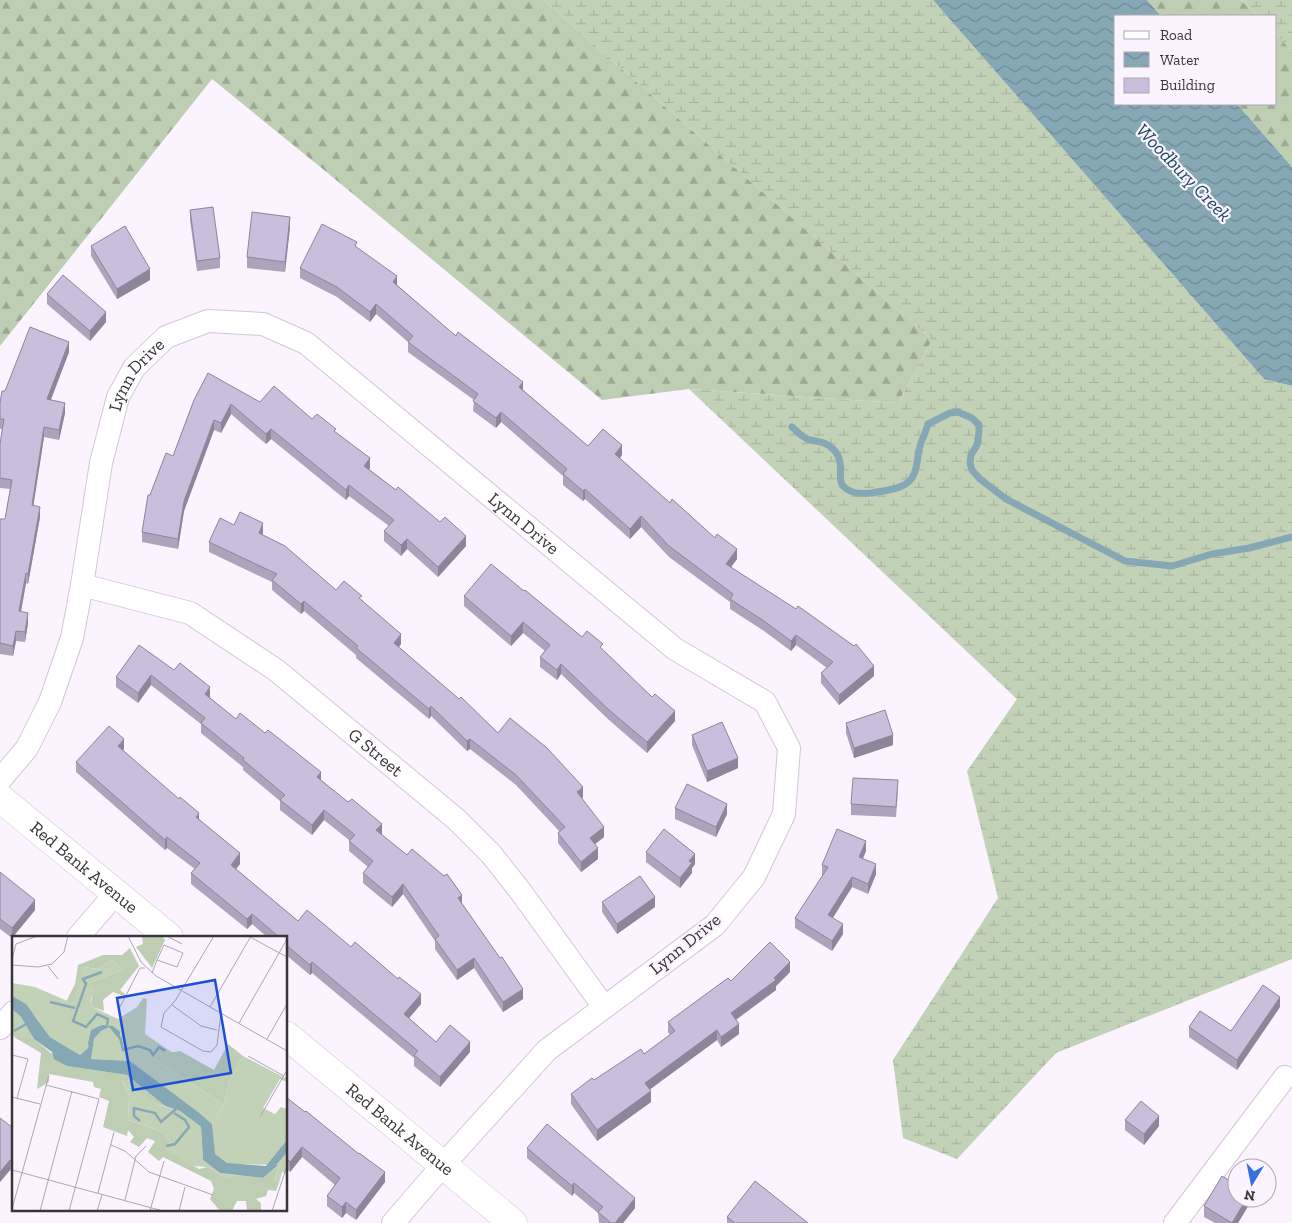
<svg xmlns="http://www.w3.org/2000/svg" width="1292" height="1223" viewBox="0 0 1292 1223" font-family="'Zilla Slab',serif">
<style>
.forest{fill:url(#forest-firs)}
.wetland{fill:url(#wetland-marsh)}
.water{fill:url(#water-waves)}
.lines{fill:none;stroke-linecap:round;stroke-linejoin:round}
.stream{stroke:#85a8b4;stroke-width:7}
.street-casing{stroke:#d4c7d8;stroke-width:24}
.secondary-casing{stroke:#d4c7d8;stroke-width:29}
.street{stroke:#fff;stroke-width:22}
.secondary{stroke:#fff;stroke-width:28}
.wall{fill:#ada3bc}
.shaded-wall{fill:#8d8599}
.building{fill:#c9bedb;stroke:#8d8599}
.labels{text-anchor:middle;stroke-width:4.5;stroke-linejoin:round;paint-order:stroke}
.street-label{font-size:18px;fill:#3a353b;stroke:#fbf3fd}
.water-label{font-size:19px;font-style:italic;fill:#194a59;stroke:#fbf3fd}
.inset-river{fill:none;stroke:#85a8b4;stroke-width:2.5}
.inset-road{fill:none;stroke:#aea7af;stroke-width:1}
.view{fill:#1d4ed8;fill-opacity:0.15;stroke:#1d4ed8;stroke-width:2.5}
.inset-edge{fill:none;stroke:#3a353b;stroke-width:2.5}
</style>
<defs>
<pattern id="forest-firs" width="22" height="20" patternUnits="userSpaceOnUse" patternTransform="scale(1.25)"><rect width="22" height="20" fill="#beceb2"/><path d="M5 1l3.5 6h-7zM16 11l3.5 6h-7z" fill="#9ba892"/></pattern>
<pattern id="wetland-marsh" width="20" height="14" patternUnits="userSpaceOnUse" patternTransform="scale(1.25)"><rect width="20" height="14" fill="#c2d2b6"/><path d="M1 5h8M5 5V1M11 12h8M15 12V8" fill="none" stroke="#a7b59d"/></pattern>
<pattern id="water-waves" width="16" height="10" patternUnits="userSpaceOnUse" patternTransform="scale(1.25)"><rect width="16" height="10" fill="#85a8b4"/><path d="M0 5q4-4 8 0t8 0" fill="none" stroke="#6e8a94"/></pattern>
</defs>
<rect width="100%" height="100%" fill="#fbf3fd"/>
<g class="forest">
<path d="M0 0H543L932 340 898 403 689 389 602 400 324 170 212 79 0 346Z"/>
<path d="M1147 0H1241L1257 16H1161Z"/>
<path d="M1276 34 1292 51V167L1237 104H1276Z"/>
</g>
<g class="wetland">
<path d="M543 0H933L1264 379 1292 386V959L1056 1053 957 1159 903 1138 893 1060 998 898 967 771 1017 699 689 389 898 403 932 340Z"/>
<path d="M1241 0H1292V51L1276 34V16H1257Z"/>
</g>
<path class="water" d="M933 0H1147L1161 16H1116V104H1237L1292 167V386L1264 379Z"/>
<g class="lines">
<path class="stream" d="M792 427C796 431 802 436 807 439 816 442 825 441 832 448 847 461 836 478 843 486 850 494 863 494 872 493 882 491 894 490 902 486 919 479 916 460 920 446 922 439 926 432 928 424L950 413 958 412 972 418 979 425V432L977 445 971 455 970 463 972 470 980 479 1006 499 1125 561 1172 566 1212 554 1249 548 1292 537"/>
<g class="street-casing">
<g id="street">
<path id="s1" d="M82 585 190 613 276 670 456 819 491 854 521 892 604 1007"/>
<path id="s2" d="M0 780 27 748 50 702 72 638 82 585 101 463 118 397 134 368 166 337 208 321 263 324 306 343 675 649 765 702 789 748 784 814 754 877 715 925 547 1050 443 1165 393 1223"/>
<path d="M78 937 116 893"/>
<path d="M0 1028 14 1012"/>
<path d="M1175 1223 1285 1077"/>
</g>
</g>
<g class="secondary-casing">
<g id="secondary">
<path id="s3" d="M0 798 169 937"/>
<path id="s4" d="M286 1035 513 1223"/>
</g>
</g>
<use href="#street" class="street"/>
<use href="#secondary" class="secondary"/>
</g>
<g class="wall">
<path d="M190 210 220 258V268L197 271 190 220Z"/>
<path d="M290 227 285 272 247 268V257Z"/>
<path d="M91 246 150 280 117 299 91 256Z"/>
<path d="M357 248 397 285 456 336 523 390 588 446 622 455 620 458 670 503 737 559 731 567 874 676 839 705 821 683V673L827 668 796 645 791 651 764 631 730 609V602L669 557 641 527 630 539 585 499 583 501 563 485V476L501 422 496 428 473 411 474 400 408 352V342L376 314 370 322 337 297 300 278V268Z"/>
<path d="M47 294 106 322 90 341 47 304Z"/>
<path d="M69 352 51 400 65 413 59 440 44 437 33 506 40 517 28 584 26 583 21 612 28 623 25 642 16 641 13 656 0 654V519H5L10 489 0 488V444L2 429H0V403L5 391Z"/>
<path d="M194 400 260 402 312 419 336 433 370 468 369 469 466 546 438 577 407 549 401 556 384 541V531L389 526 349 496 346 500 271 439 266 444 231 414 221 433 214 430 184 511 178 549 142 542V532L150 495 173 456Z"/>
<path d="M234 525 263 533 262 535 336 590 362 600 401 644 399 647 498 733 583 797 582 798 604 837 595 844 598 859 581 872 558 843V833L559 831 516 785 470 749 467 751 431 716 429 719 356 658V655L304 611 301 614 272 590V582L209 552V542Z"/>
<path d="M524 591 582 637 603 650 675 721 647 753 609 720 561 674 557 680 540 667V657L545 651 523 633 511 646 464 606V596Z"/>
<path d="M139 645 210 697V698L236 719 321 780 382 834H381L462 903 523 999 503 1012 474 968 457 980 435 949V941L403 894 392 907 363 883V873L368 867 349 851V840L324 820 312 835 280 810V801L243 770V767L201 733V724L151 685 138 703 116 687V677Z"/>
<path d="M846 723 893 745 854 758 846 733Z"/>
<path d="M692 735 738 768 707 782 692 745Z"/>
<path d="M124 749 123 750 199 820 240 864 236 869 298 921 351 947 421 1004 409 1018 436 1042 470 1052 440 1087 414 1066V1058L312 973 310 975 286 955V937H267L252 924 247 929 191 884V873L195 869 167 848 165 850 76 772V762Z"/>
<path d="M898 790 896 817 851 815V804Z"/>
<path d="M675 808 727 814 716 837 675 819Z"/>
<path d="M866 851 863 858 876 874 868 894 852 887 833 918 843 934 832 951 795 928V918L823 875H822V865Z"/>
<path d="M646 852 695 864 692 868V873L680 888 646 862Z"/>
<path d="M0 872 35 910 12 938 0 929Z"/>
<path d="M602 902 655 907 617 934 602 912Z"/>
<path d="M790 972 776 986V990L736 1020 739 1034 721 1047 717 1040 649 1090 651 1102 597 1141 571 1104V1094L594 1080 644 1054 670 1035 668 1032V1022Z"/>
<path d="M1280 1007 1237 1070 1189 1037V1027L1231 1031Z"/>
<path d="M286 1097 385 1182 356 1220 346 1213 342 1218 327 1206V1196L335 1185 302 1157 290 1172 286 1168Z"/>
<path d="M1125 1120 1159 1126 1144 1145 1125 1130Z"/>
<path d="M14 1126V1172L10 1170 0 1182Z"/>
<path d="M527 1148 635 1208 623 1223H599L598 1213 574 1193 572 1196 527 1158Z"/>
<path d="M1250 1198V1203L1238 1223H1215L1204 1217V1206Z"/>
<path d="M727 1217 808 1223H727Z"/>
</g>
<g class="shaded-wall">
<path d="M290 217V227L285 272V262Z"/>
<path d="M150 269V280L117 299V289Z"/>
<path d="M397 276V286L393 282Z"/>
<path d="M376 304V314L370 322V312Z"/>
<path d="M106 312V322L90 341V331Z"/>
<path d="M69 342V352L47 409V399Z"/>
<path d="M523 382V392L519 387Z"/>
<path d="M65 403V413L59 440V430Z"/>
<path d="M231 404V414L221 433V423Z"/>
<path d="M501 412V422L496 428V418Z"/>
<path d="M214 420V430L184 511 178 549V539L184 501Z"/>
<path d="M44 427V437L32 515V505Z"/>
<path d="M271 429V439L266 444V434Z"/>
<path d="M622 445V455L615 464V454Z"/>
<path d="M370 458V468L364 476V466Z"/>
<path d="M349 485V496L346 500V490Z"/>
<path d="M585 489V499L583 501V491Z"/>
<path d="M40 507V517L28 584V574Z"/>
<path d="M641 516V527L630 539V529Z"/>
<path d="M263 523V533L259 543V533Z"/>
<path d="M466 536V546L438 577V567Z"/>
<path d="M407 539V549L401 556V545Z"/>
<path d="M737 549V559L726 574V564Z"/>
<path d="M26 573V583L19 621V611Z"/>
<path d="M304 601V611L301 614V604Z"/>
<path d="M28 613V623L25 642V632Z"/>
<path d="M523 622V633L511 646V636Z"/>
<path d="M16 631V641L13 656V646Z"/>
<path d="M401 634V644L394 653V643Z"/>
<path d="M796 635V645L791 651V641Z"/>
<path d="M561 664V674L557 680V670Z"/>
<path d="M874 666V676L839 705V695Z"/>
<path d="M151 675V685L138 703V693Z"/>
<path d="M210 687V697L205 704V694Z"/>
<path d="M431 706V716L429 719V709Z"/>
<path d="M675 711V721L647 753V742Z"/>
<path d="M893 735V745L854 758V748Z"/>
<path d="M124 739V749L118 756V746Z"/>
<path d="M470 739V749L467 751V741Z"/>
<path d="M738 758V768L707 782V771Z"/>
<path d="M321 772V782L317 777Z"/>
<path d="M583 787V797L577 802V792Z"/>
<path d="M727 804V814L716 837V827Z"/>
<path d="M324 810V820L312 835V825Z"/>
<path d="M199 813V823L196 817Z"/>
<path d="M382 824V834L376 840V830Z"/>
<path d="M604 827V837L590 848V838Z"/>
<path d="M167 837V848L165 850V840Z"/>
<path d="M866 841V851L859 867V857Z"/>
<path d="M598 848V859L581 872V862Z"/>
<path d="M240 853V864L231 875V865Z"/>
<path d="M695 854V864L692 868V873L680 888V878L689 861Z"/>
<path d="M876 864V874L868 894V884Z"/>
<path d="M852 877V887L828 925V915Z"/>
<path d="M403 884V894L392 907V897Z"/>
<path d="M462 895V905L458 898Z"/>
<path d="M655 897V907L617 934V924Z"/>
<path d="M35 900V910L12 938V928Z"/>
<path d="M252 914V924L247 929V919Z"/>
<path d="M843 924V934L832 951V941Z"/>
<path d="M474 958V968L457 980V970Z"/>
<path d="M312 962V973L310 975V965Z"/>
<path d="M790 962V972L776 986V990L731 1023V1013L774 978Z"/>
<path d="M523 989V999L503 1012V1002Z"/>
<path d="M421 994V1004L404 1024V1014Z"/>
<path d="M1280 997V1007L1237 1070V1060Z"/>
<path d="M739 1024V1034L721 1047V1037Z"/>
<path d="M717 1030V1040L645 1093V1083Z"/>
<path d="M470 1042V1052L440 1087V1077Z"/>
<path d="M651 1091V1102L597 1141V1130Z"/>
<path d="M1159 1116V1126L1144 1145V1134Z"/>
<path d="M302 1147V1157L290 1172V1162Z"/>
<path d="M10 1160V1170L0 1182V1172Z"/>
<path d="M385 1172V1182L356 1220V1210Z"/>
<path d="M574 1183V1193L572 1196V1186Z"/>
<path d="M635 1198V1208L623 1223H615Z"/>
<path d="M1247 1198H1250V1203L1238 1223H1232Z"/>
<path d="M346 1202V1213L342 1218V1207Z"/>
</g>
<g class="building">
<path d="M213 207 220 258 197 261 190 210Z"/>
<path d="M252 212 290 217 285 262 247 257Z"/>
<path d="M322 224 357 242 355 246 397 276 393 282 456 336 458 332 523 382 519 387 588 446 603 429 622 445 615 454 670 503 672 499 715 538 717 534 737 549 726 564 796 609 798 606 854 646 856 644 874 666 839 695 821 673 833 662 796 635 791 641 764 621 730 599 733 594 669 546 641 516 630 529 585 489 583 491 563 474 567 469 501 412 496 418 473 401 478 394 408 342 413 336 376 304 370 312 337 287 300 268Z"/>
<path d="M125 226 150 269 117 289 91 246Z"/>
<path d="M63 275 106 312 90 331 47 294Z"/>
<path d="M30 327 69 342 47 399 65 403 59 430 44 427 32 505 40 507 28 574 26 573 19 611 28 613 25 632 16 631 13 646 0 643V519H5L12 480 0 478V444L4 419H0V403L2 391H5Z"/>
<path d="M208 373 260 402 274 386 312 419 317 414 336 429 334 431 370 458 364 466 396 490 398 487 440 522 445 517 466 536 438 567 407 539 401 545 384 531 394 520 349 485 346 490 271 429 266 434 231 404 221 423 214 420 184 501 178 539 142 532 148 495H150L166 453 173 456 194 400Z"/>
<path d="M240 512 263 523 259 533 285 546 336 590 344 581 362 596 359 598 401 634 394 643 459 699 461 697 498 733 510 718 547 748 583 787 577 792 604 827 590 838 598 848 581 862 558 833 565 827 516 775 470 739 467 741 431 706 429 709 356 648 358 646 304 601 301 604 272 580 277 574 209 542 220 518 234 525Z"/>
<path d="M491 564 524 591 525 590 582 637 587 631 603 644 600 647 652 697 655 694 675 711 647 742 609 710 561 664 557 670 540 657 550 645 523 622 511 636 464 596Z"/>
<path d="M139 645 174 670 180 663 210 687 205 694 236 719 240 713 265 733 268 730 321 772 317 777 348 802 352 799 382 824 376 830 407 855 412 849 444 876 447 874 462 895 458 898 500 958 502 957 523 989 503 1002 474 958 457 970 435 939 439 936 403 884 392 897 363 873 373 861 349 841 355 835 324 810 312 825 280 800 285 795 243 760 244 758 201 723 205 718 151 675 138 693 116 677Z"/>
<path d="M885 710 893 735 854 748 846 723Z"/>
<path d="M722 722 738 758 707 771 692 735Z"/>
<path d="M109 726 124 739 118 746 179 799 180 797 199 813 196 817 240 853 231 865 298 921 307 910 351 947 355 942 398 979 399 977 421 994 404 1014 436 1042 450 1025 470 1042 440 1077 414 1055 418 1051 312 962 310 965 286 945V937H279L252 914 247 919 191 873 200 863 167 837 165 840 76 762Z"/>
<path d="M853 778 898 780 896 807 851 804Z"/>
<path d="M687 784 727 804 716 827 675 808Z"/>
<path d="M664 829 695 854 689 861 692 863 680 878 646 852Z"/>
<path d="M837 829 866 841 859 857 876 864 868 884 852 877 828 915 843 924 832 941 795 918 828 867 822 865Z"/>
<path d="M0 872 35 900 12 928 0 919Z"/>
<path d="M640 876 655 897 617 924 602 902Z"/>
<path d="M770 942 790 962 774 978 776 980 731 1013 739 1024 721 1037 717 1030 645 1083 651 1091 597 1130 571 1094 592 1078 594 1080 641 1049 644 1054 675 1031 668 1022 728 978 731 981Z"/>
<path d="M1263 985 1280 997 1237 1060 1189 1027 1200 1011 1231 1031Z"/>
<path d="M286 1097 305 1112 306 1111 359 1154V1153L385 1172 356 1210 346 1202 342 1207 327 1196 340 1178 302 1147 290 1162 286 1158Z"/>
<path d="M1141 1101 1159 1116 1144 1134 1125 1120Z"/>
<path d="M0 1118 13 1128 14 1126V1162L10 1160 0 1172Z"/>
<path d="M547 1124 635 1198 615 1223H611L598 1212 603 1207 574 1183 572 1186 527 1148Z"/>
<path d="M1222 1176 1237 1185V1198H1247L1232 1223 1204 1206Z"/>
<path d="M755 1181 808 1223H735L727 1217Z"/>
</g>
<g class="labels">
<g class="street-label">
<text dy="6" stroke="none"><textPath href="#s2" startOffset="435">Lynn Drive</textPath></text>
<text dy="6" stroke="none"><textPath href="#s2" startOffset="914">Lynn Drive</textPath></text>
<text dy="6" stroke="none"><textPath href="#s1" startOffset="344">G Street</textPath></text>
<text dy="6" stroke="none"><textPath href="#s3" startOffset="109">Red Bank Avenue</textPath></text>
<text transform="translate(685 944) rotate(-39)" y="6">Lynn Drive</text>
<text dy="6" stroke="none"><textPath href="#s4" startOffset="148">Red Bank Avenue</textPath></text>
</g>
<g class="water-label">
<text transform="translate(1184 172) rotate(46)" y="7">Woodbury Creek</text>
</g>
</g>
<g transform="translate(12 936)">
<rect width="275" height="275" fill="#fbf3fd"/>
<path d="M231 120 273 142 275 138V146L268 143 251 172 263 178 269 171 275 173V238L270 236 267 247 263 245 266 229 215 228 202 218 200 188 212 169 217 145Z" fill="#c2d2b6"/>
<path d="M130 0H150L153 4 140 32 124 11 131 8ZM118 12 127 30 108 54 113 58 112 60 101 56 91 64 92 75 80 71 79 46 111 34 100 24 85 33 72 31 63 63 60 67 54 66 63 48 66 29 91 19H110ZM4 99 22 103 55 130 115 139 153 170 147 169 110 144 117 160 116 184 151 196 158 206 154 214 187 233 196 231 215 243 223 239 251 242 266 229 263 244 267 247 264 255 256 254 254 260 244 263 249 267V274L235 275 234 265H225L220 275H208L198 263 202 253 199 245 151 221 147 225 136 216 143 205 135 202 127 211 118 206 122 201 116 194 115 200 91 191 97 165 87 161 89 153 82 151 81 146 37 138V146L25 153 29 117 2 101 0 104ZM216 108 231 120 217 145 212 169 144 124 145 119 168 115 202 134Z" fill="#beceb2"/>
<path d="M100 24 111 34 79 46 84 56 79 61 80 71 106 83 125 71 131 62 135 63 133 98 161 117 146 119 144 124 212 169 200 188 118 125 78 123 82 103 89 95 97 91 108 102 101 90 80 95 76 112 68 119 38 101 24 81 0 60V47L23 51 60 67 72 31 85 33ZM0 73 9 81 22 103 0 100ZM110 143 147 169 168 175 189 191 191 224 208 237 223 239 215 243 196 231 179 230 153 214 158 206 151 196 116 184 117 160Z" fill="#c2d2b6"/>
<path d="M234 126 251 134 247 141 258 138 267 141 257 156 241 148 245 142 235 144 226 141ZM215 168 229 175 219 185 207 182ZM231 173 245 180 239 188 224 187ZM267 179 275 186V195L262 208 252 198 255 194 250 187ZM220 195 250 198 240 225 215 224Z" fill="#c2d2b6"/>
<path d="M0 60 14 68 38 101 68 119 76 112 80 95 90 89 101 90 108 96V104L97 91 89 95 82 103 79 123 118 125 186 176 200 188 203 218 215 227 254 230 275 204V216L264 229H266L251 242 208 237 191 224 189 191 168 175 153 170 115 139 55 130 42 123 40 116 22 103 9 81 0 73Z" fill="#85a8b4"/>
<path class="inset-river" d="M90 36 71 43 74 48 61 85 74 91 85 78 96 83 95 89M38 66 63 72M2 95 16 87M108 101 111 114 126 110 138 114 141 119 147 111 153 115M77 109 80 95 88 91M128 185 122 180V172L143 177 149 186 164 173M154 210 163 208 177 191 173 184 162 177"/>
<path class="inset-road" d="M116 0 129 26 144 40 275 115M155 0 170 8M202 0 163 65 152 77 149 91 191 115 199 116 205 109 209 77M238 1 275 21M0 23 4 8 25 0M0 29 26 31 40 28 52 16 56 0M36 30 46 43M140 37 145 24 152 9 171 17 165 31 145 24M160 69 189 90 205 94M198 71 239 0M107 73 128 32H133M227 87 275 3M255 103 275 68M0 119 16 123 5 162M236 120 272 140M34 149 87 163 57 275M0 161 28 168M248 181 275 134M99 209 113 215 137 236 201 259M0 234 151 275M86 257 102 196M113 264 124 220 134 210M0 273 37 139M28 275 60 155M85 275 90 259M138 275 152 225M167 275 173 251M260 275 275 230"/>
<path class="view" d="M203 44 219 137 121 154 105 62Z"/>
<rect width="275" height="275" class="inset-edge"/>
</g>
<rect x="1114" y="15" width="162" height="90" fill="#fbf3fd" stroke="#aea7af"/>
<rect x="1124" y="31" width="25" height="8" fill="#ffffff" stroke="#aea7af"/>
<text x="1160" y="40" font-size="15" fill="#3a353b">Road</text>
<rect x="1124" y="52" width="25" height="15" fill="url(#water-waves)" stroke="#aea7af"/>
<text x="1160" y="65" font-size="15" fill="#3a353b">Water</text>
<rect x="1124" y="78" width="25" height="15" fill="#c9bedb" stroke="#aea7af"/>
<text x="1160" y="90" font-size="15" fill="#3a353b">Building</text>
<g transform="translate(1252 1183) rotate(190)"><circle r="24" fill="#fbf3fd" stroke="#aea7af"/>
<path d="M0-4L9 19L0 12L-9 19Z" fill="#3470df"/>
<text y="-8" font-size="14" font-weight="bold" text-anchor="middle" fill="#3a353b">N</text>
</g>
</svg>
